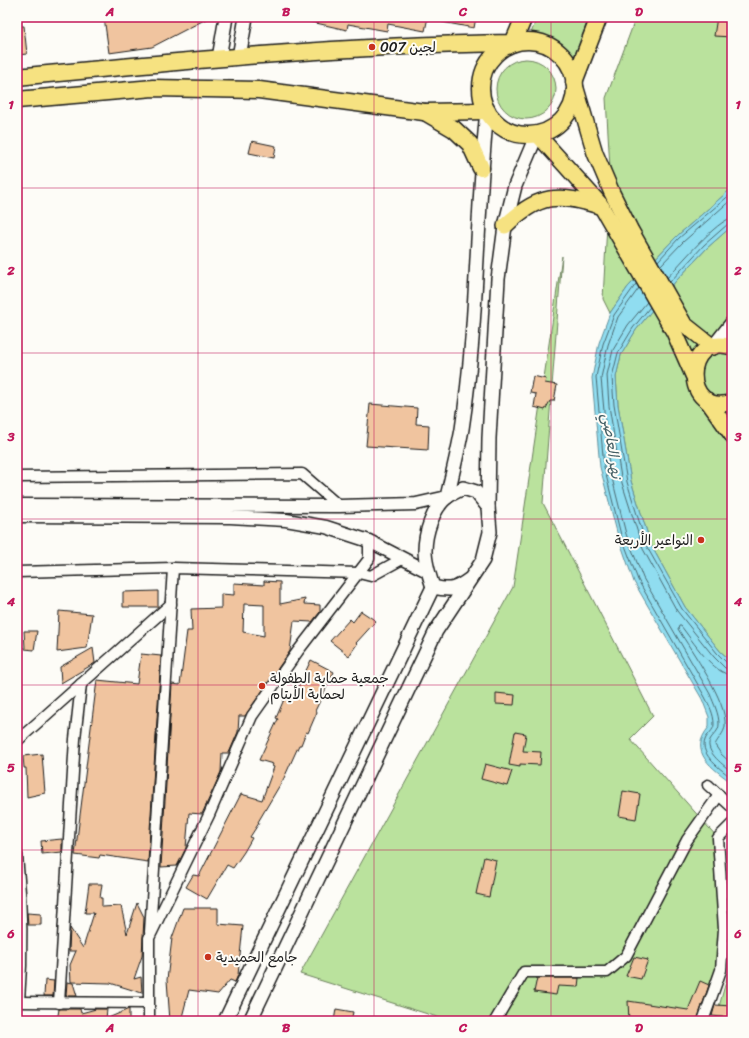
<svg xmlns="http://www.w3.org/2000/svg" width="749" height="1038" viewBox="0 0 749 1038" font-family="Sriracha,'Playpen Sans Arabic',sans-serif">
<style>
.green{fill:#bae29d;stroke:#6b7f5c}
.water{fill:#90ddf0;stroke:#62909b}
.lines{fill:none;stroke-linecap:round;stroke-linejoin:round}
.shore{stroke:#4a6971;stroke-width:1}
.building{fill:#f0c49f;stroke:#1c1c1c;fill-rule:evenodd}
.minor-casing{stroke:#1c1c1c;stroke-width:13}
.tertiary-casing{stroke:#1c1c1c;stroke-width:15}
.secondary-casing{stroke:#1c1c1c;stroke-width:16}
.primary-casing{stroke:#1c1c1c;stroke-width:18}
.trunk-casing{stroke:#1c1c1c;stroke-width:19}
.minor{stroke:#fdfcf7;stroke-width:10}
.tertiary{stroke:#fdfcf7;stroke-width:12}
.secondary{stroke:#fdfcf7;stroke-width:13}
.primary{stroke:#f6e281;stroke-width:15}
.trunk{stroke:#f6e281;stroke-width:16}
.grid{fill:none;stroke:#c2185b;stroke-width:1;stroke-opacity:0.55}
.poi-dot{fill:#c8321e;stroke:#fdfcf7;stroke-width:1.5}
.labels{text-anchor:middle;stroke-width:4;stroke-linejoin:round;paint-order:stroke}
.poi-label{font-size:14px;fill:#1c1c1c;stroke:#fdfcf7;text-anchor:start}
.water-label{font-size:15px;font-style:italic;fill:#456066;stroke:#fdfcf7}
.neatline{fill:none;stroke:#c2185b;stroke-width:1.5}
.grid-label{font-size:13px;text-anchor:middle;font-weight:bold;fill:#c2185b}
</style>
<rect width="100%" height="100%" fill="#fdfcf7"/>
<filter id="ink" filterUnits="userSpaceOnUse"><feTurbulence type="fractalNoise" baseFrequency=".025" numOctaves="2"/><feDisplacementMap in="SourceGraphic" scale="8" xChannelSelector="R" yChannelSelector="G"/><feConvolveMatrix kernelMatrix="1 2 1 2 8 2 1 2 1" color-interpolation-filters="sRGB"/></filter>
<g filter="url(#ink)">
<g class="green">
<path d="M537 17H589L572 64C559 48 550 40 530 36Z"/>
<path d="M636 17H732V188L677 236 628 287 610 313 603 299 610 168 606 98Z"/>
<circle cx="526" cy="89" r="30"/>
<path d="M732 226V662L720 651 685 607 651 545 631 481 618 405 616 377 621 355 636 330 675 282 707 248Z"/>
<path d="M562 256 543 503 653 716 630 739 718 838 721 970 703 1021H450L300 974 513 587Z"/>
<path d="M732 960V1021H715Z"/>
</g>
<path class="water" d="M732 188V226L707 248 675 282 636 330 621 355 616 377 618 405 631 481 651 545 685 607 720 651 732 662V783C713 768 687 753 709 727V717L702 699 634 582 618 536 600 467 592 378 599 343 610 313 628 287 677 236Z"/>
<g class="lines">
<g class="shore">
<path d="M658 261 679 238 732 193"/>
<path d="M660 266 683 242 732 199"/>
<path d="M667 278C678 266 718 219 732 218"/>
<path d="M670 282 704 245 728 224 732 223"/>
<path d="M636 284 614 315 603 344 596 377 604 467 621 535 638 580 705 697C709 705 714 714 714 724 714 731 707 734 705 740 699 755 722 770 732 778"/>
<path d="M639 288 618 317 608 345 601 378 609 466 626 534 643 578 710 694C714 704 719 714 719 724 719 732 713 734 710 740 704 752 725 766 732 772"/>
<path d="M647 302 628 325 613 350 607 375 609 406 622 483 643 549 677 611 714 657 725 668 732 669"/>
<path d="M650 307 633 328 618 353 612 377 614 405 627 482 647 547 682 609 717 653 728 664H732"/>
<path d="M732 675C714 675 692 640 681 626H679L678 629C691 650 728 702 725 726 724 734 718 738 715 745L721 754 732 764"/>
</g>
</g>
<g class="building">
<path d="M104 17H210L152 47 109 53Z"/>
<path d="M307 17H428L425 31 388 24 387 31 348 24 347 30 307 21Z"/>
<path d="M443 17H476L474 28 442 22Z"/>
<path d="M717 17H732V37L714 36Z"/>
<path d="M17 26H24L27 54 17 55Z"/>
<path d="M252 141 276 146 274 158 249 153Z"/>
<path d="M533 376 546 379 545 383 557 385 554 401H550L545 410 534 407 536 394 530 393Z"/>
<path d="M370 404 417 408 416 424 429 425 428 450 366 446Z"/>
<path d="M264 581 280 582V604L305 599 304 604 320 605V612L312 622 294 621 290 651 245 716H239L238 732 229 753H222L221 772 202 814 189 813 186 848 177 866 161 867 172 684 180 685 187 631H192L191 609 221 608V594L234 595V583L264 585ZM244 604 264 605V636L243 632Z"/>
<path d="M158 591V607H123V592Z"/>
<path d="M59 611 92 614 87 648 57 652Z"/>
<path d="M361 611 376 621 356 643 357 644 349 656 330 641 350 619 353 622Z"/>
<path d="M24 631H37L34 650 25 649Z"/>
<path d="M93 648 95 663 61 683 60 667Z"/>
<path d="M141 654 161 656 148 862 100 855 99 858 75 855 97 680 137 684Z"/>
<path d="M311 660 334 672 315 711 317 712 308 733 306 732 301 745H299L284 778 258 822 259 823 250 837 252 838 244 852 233 868 227 865 207 899 186 887 193 875 199 876 241 794 262 800 274 767 272 766 273 764 259 760 278 719 276 718 285 697 292 700Z"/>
<path d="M496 693 515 695 514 705 496 704Z"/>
<path d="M515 732 526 734 523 751 541 752 540 765 520 764V767L509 765Z"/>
<path d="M42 754 45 793 27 797 26 768H24L23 756Z"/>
<path d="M485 764 512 771 507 786 481 779Z"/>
<path d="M623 791 640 794 636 819 619 816Z"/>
<path d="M62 839V852L42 854 41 841Z"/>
<path d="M484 857 496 860 489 897 476 894Z"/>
<path d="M89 884H102L100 898H102V907L121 906 127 934 137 903 144 917 142 956 134 979 141 977 142 993 110 983 71 982 70 965 76 951H69L70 928 83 948 94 913H85Z"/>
<path d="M183 908H218V924L243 926 238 975 235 982 230 980 218 994 189 990 181 1021H170L167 980 172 938Z"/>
<path d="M27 913 41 914V925H28Z"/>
<path d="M634 957 648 960 641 979 626 976Z"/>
<path d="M537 978H579L578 987 558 986 556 995 534 992Z"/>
<path d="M45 980 54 981 53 996H44Z"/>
<path d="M700 981 709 985 697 1021H672V1019L649 1015V1021H629L628 1001 688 1010Z"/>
<path d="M67 982 73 983 77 996H66Z"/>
<path d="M715 1005 732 1006V1018L712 1016Z"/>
<path d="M59 1009H80L81 1013 96 1009H107L106 1019 129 1009V1021H57Z"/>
<path d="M336 1009 353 1012 351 1021H334Z"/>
</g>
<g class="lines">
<g class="minor-casing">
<g id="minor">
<path d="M17 477 302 474 339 506"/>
<path d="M17 572 173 568 359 573 371 576 402 559"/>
<path d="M17 741 171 604"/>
<path d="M708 785 732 807"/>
<path d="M17 855C22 904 23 952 19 1002"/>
<path d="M150 932 173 568"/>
<path d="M17 1002 148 1003"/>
<path d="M59 1003 75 739 81 684"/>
<path d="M149 1021V938L209 815 252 716 298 651 369 559V541"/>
<path d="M495 1021 524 972H607L626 956 687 840 719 795"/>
<path d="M703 1021 721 970 724 929 718 838 732 824"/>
</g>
</g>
<g class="tertiary-casing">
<g id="tertiary">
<path d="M17 505 339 506 416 504 447 497"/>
<path d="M17 516 230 517 286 520 326 527 369 541 427 571"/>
</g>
</g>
<g class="secondary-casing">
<g id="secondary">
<path d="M239 57 246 17"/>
<path d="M219 58 226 17"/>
<path d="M713 347 732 323"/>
<path d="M447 497C452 475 458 452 462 429 478 324 476 217 487 111"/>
<path d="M488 507 489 438 498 279 505 226 515 186 537 134"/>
<path d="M225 1021 433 587"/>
<path d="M250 1021 436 631 483 560 490 532 488 507 476 492 463 488C458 491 452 493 447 497 433 508 425 533 425 551 425 563 429 575 433 587 451 591 455 590 470 579"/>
</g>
</g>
<g class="primary-casing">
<g id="primary">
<path d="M574 82 595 153 612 193 631 231 684 324 713 347"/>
<path d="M537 134 600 204 674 332 693 375"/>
<path d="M505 226C539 193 558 193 602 207"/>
<path d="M732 347C681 331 682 419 732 402"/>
<path d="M707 400 732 435"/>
</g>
</g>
<g class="trunk-casing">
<g id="trunk">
<circle cx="528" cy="88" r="47"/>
<path d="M17 77C182 61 347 45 513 43L524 17"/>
<path d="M574 82 599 17"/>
<path d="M17 100 153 88 259 90 424 112 487 111"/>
<path d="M425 112 454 129 470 144 481 168"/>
</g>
</g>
<use href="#minor" class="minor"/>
<use href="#tertiary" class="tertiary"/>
<use href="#secondary" class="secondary"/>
<use href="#primary" class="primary"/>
<use href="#trunk" class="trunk"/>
</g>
</g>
<path class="grid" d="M198 17V1021M374 17V1021M551 17V1021M17 188H732M17 353H732M17 519H732M17 685H732M17 850H732"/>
<g class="poi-dot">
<circle cx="372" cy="47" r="4"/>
<circle cx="701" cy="540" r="4"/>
<circle cx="262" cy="686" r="4"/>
<circle cx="208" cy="957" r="4"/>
</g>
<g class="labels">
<g class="poi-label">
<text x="380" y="52">لجين 007</text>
<text x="693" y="545" text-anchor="end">النواعير الأربعة</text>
<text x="270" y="683">جمعية حماية الطفولة<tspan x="270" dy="16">لحماية الأيتام</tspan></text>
<text x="216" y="962">جامع الحميدية</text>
</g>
<g class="water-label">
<text transform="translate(612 446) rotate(82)" y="5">نهر العاصي</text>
</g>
</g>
<rect width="749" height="1038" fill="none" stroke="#fdfcf7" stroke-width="44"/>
<rect x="22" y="22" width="705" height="994" class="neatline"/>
<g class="grid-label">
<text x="110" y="16">A</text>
<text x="286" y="16">B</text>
<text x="463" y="16">C</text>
<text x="639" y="16">D</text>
<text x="11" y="109">1</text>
<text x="738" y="109">1</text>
<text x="11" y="275">2</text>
<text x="738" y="275">2</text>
<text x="11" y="441">3</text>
<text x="738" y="441">3</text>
<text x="11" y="606">4</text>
<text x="738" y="606">4</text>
<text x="11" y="772">5</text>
<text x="738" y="772">5</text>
<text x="11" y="938">6</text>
<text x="738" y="938">6</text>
<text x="110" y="1032">A</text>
<text x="286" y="1032">B</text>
<text x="463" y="1032">C</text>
<text x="639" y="1032">D</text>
</g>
</svg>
